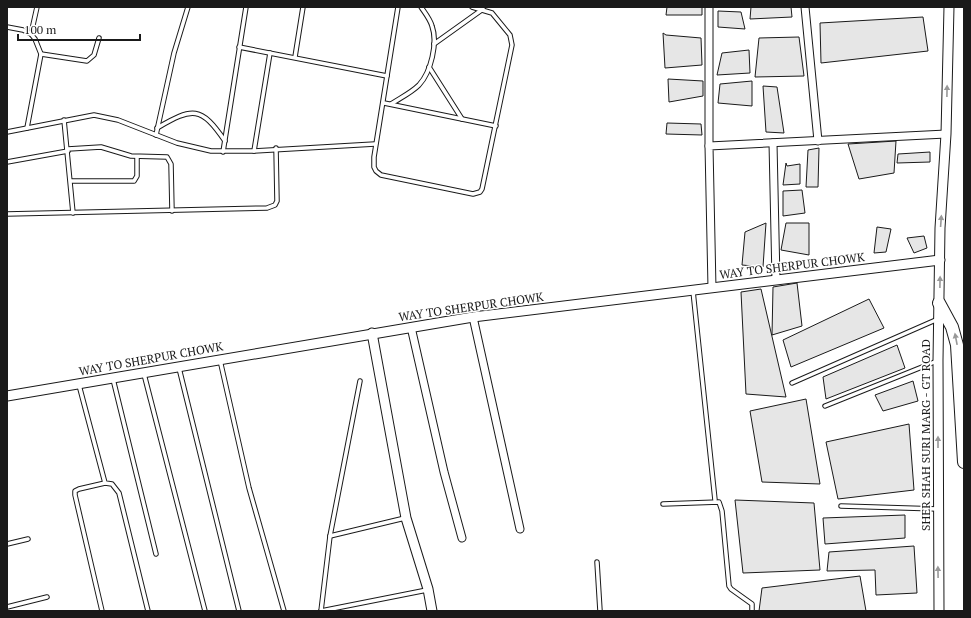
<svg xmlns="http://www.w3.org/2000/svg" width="971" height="618" viewBox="0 0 971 618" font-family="'PT Serif',serif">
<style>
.building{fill:#e6e6e6;stroke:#1a1a1a}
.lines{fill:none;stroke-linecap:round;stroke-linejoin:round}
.service-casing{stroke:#1a1a1a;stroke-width:5.5}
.minor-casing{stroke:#1a1a1a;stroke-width:9}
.tertiary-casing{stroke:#1a1a1a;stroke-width:11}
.trunk-casing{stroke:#1a1a1a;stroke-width:14}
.service{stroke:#fff;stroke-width:3.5}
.minor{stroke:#fff;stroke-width:7}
.tertiary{stroke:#fff;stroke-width:9}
.trunk{stroke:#fff;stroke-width:12}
.oneway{fill:#989898}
.labels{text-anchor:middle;stroke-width:3;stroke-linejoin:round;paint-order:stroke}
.street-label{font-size:12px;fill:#1a1a1a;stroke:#fff}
</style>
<rect width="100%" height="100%" fill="#fff"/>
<g class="building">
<path d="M667 7H702V15H666Z"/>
<path d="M751 7H791L792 17 750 19Z"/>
<path d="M718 11 741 12 745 29 718 27Z"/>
<path d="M923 17 928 51 821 63 820 23Z"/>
<path d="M663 33 666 35 701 38 702 65 665 68Z"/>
<path d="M799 37 804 76 755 77 759 38Z"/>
<path d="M749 50 750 73 717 75 722 53Z"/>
<path d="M668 79 703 81V96L669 102Z"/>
<path d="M752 81V106L718 103 720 84Z"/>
<path d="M763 86 777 87 784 133 766 132Z"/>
<path d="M667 123 701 124 702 135 666 134Z"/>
<path d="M896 141 894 173 859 179 848 144Z"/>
<path d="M819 148 818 187H806L808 150Z"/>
<path d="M930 152V162L897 163 898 154Z"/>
<path d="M786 163 787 166 800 164V184L783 185Z"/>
<path d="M802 190 805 213 783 216V191Z"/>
<path d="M766 223 763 267 742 265 745 232Z"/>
<path d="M786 223H809V255L781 250Z"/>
<path d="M877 227 891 229 886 252 874 253Z"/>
<path d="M924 236 927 248 914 253 907 238Z"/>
<path d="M797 283 802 326 772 335 773 287Z"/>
<path d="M761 289 786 397 746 394 741 292Z"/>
<path d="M869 299 884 328 791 367 783 340Z"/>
<path d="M897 345 905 368 826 399 823 377Z"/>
<path d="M913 381 918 401 883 411 875 395Z"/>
<path d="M806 399 820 484 762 482 750 411Z"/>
<path d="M909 424 914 490 838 499 826 442Z"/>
<path d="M735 500 814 503 820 570 743 573Z"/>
<path d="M905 515V538L825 544 823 518Z"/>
<path d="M914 546 917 593 876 595 875 570 827 571 829 552Z"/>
<path d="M860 576 866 611H759L762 588Z"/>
</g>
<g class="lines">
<g class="service-casing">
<g id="service">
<path d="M398 7 374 157V167L376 171 381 175 473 194 480 192 482 189 512 45 510 35 492 13 472 7"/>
<path d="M7 27 23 30 31 34 35 39 41 54 27 128"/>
<path d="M31 34 37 7"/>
<path d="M434 44 483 9"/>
<path d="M239 47 387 76"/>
<path d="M41 54 87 61 94 55 99 38"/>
<path d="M295 57 303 7"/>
<path d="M429 67 462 119"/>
<path d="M384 103 496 126"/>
<path d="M391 104C400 98 411 93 419 85 431 72 438 43 432 26 430 19 425 13 421 7"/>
<path d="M64 120 73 213"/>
<path d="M157 128C193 107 201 106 225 141"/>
<path d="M7 132 94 115 118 120 177 143 211 151H254L375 144"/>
<path d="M156 135 174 53 188 7"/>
<path d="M68 149 101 147 131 156 167 157 171 164 172 211"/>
<path d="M254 151 270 53"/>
<path d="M223 152 246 7"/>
<path d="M7 162 68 151"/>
<path d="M71 181H134L137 176V157"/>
<path d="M7 214 267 208 275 205 277 201 276 148"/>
<path d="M693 291 715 500"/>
<path d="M220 360 249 488 284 611"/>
<path d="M179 368 239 611"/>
<path d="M144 374 205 611"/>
<path d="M113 379 156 554"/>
<path d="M792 383 938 319"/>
<path d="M79 385 105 483 112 484 119 493 148 611"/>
<path d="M825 406 937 361"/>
<path d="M663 504 719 502 722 511 729 586 731 589 752 604V611"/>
<path d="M841 506 938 509"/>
<path d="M330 536 405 518"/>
<path d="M7 544 28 539"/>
<path d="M597 562 600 611"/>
<path d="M7 607 47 597"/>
<path d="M102 611 75 495V491L79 489 105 483"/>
<path d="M321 611 330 536 360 381"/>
<path d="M321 611 427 590"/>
</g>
</g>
<g class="minor-casing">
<g id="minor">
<path d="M709 7V146"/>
<path d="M805 7 818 141"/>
<path d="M773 143 776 280"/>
<path d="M712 288 709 146 946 134"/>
<path d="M473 317 520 529"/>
<path d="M411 327 444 472 462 538"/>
</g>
</g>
<g class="tertiary-casing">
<g id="tertiary">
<path d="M372 333 406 518 428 589 432 611"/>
<path d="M7 396 473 317 940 260"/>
<path d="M939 611 938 361 940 228 946 134 949 7"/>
</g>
</g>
<g class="trunk-casing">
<path id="trunk" d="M939 303 952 327 957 345 964 462"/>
</g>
<use href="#service" class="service"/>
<use href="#minor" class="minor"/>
<use href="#tertiary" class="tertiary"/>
<use href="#trunk" class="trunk"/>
</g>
<defs><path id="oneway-solid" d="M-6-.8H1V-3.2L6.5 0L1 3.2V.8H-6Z"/></defs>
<g class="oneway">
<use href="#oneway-solid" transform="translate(947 91) rotate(-89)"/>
<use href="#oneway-solid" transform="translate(941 221) rotate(-86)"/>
<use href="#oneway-solid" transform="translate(940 282) rotate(-89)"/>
<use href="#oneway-solid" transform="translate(956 339) rotate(-101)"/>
<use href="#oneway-solid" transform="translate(938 442) rotate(-90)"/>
<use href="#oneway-solid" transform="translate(938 572) rotate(-91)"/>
</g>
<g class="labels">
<g class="street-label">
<text transform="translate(792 266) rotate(-7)" y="4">WAY TO SHERPUR CHOWK</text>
<text transform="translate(471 307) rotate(-8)" y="4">WAY TO SHERPUR CHOWK</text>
<text transform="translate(151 359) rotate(-10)" y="4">WAY TO SHERPUR CHOWK</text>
<text transform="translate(926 435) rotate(-90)" y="4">SHER SHAH SURI MARG - GT ROAD</text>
</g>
</g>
<rect width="971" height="618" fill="none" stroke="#1a1a1a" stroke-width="16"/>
<path d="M18 34v6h122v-6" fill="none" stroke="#1a1a1a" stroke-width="2"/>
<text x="24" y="34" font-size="12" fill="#1a1a1a" stroke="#ffffff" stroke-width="3" paint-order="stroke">100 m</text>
</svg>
